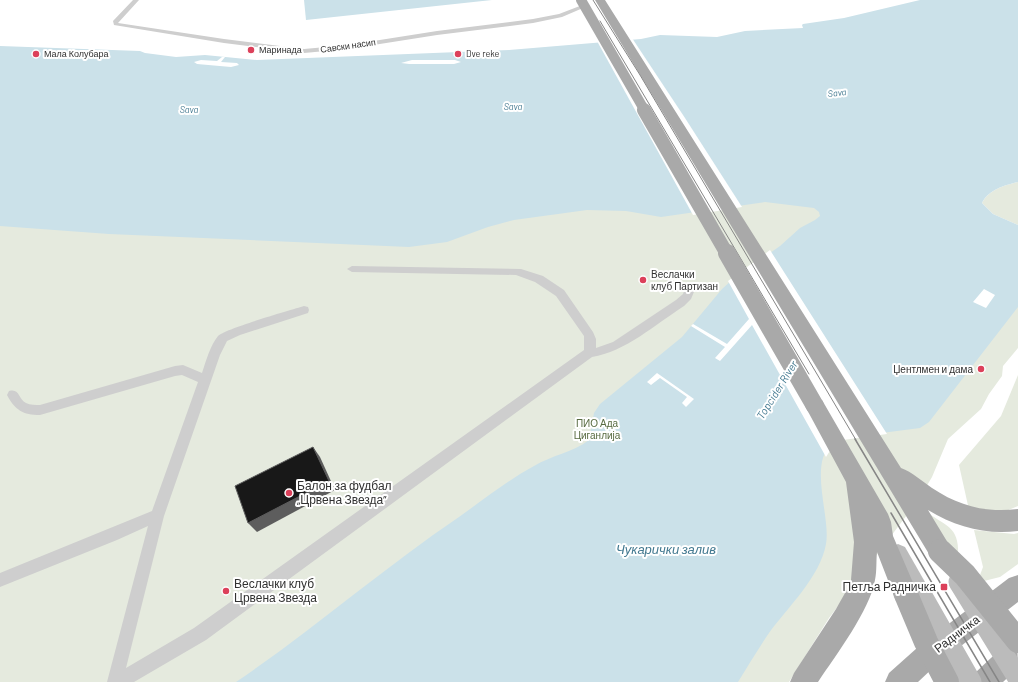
<svg xmlns="http://www.w3.org/2000/svg" width="1018" height="682" viewBox="0 0 1018 682" font-family="Barlow,sans-serif">
<style>
.green{fill:#e5eade}
.water{fill:#cbe1e9}
.pier{fill:#fff}
.lines{fill:none;stroke-linecap:round;stroke-linejoin:round}
.street{fill:#cecece;fill-rule:evenodd}
.secondary{fill:#bbb;fill-rule:evenodd}
.primary{fill:#a9a9a9;fill-rule:evenodd}
.tram-far1{stroke:#868686;stroke-width:1}
.tram{stroke:#868686;stroke-width:1.5}
.secondary-bridge{stroke:#bbb;stroke-width:21}
.primary-bridge-far3{stroke:#a9a9a9;stroke-width:10}
.primary-bridge-far2{stroke:#a9a9a9;stroke-width:14}
.primary-bridge-far1{stroke:#a9a9a9;stroke-width:18}
.primary-bridge{stroke:#a9a9a9;stroke-width:24}
.shaded-wall{fill:#5d5d5d}
.building{fill:#181818;stroke:#5d5d5d}
.poi-dot{fill:#dc405a;stroke:#fff;stroke-width:1.5}
.labels{text-anchor:middle;stroke-width:4;stroke-linejoin:round;paint-order:stroke}
.far-street-label{font-size:9px;fill:#313131;stroke:#fff}
.far-poi-label{font-size:9px;fill:#313131;stroke:#fff;text-anchor:start}
.far-water-label{font-size:9px;font-style:italic;fill:#437990;stroke:#fff}
.poi-label{font-size:10px;fill:#313131;stroke:#fff;text-anchor:start}
.park-label{font-size:10px;fill:#586b41;stroke:#fff}
.water-label{font-size:11px;font-style:italic;fill:#437990;stroke:#fff}
.near-poi-label{font-size:12px;fill:#313131;stroke:#fff;text-anchor:start}
.near-street-label{font-size:12px;fill:#313131;stroke:#fff}
.near-water-label{font-size:13px;font-style:italic;fill:#437990;stroke:#fff}
</style>
<rect width="100%" height="100%" fill="#fff"/>
<g class="green">
<path d="M837 174 1018 232V348L1003 366 1002 376 989 394 981 409 948 439 932 477 919 499 829 618 789 682H0V176Z"/>
<path d="M1018 182V225L993 214 982 203C988 190 1005 185 1018 182Z"/>
<path d="M1018 375V506L1006 511 969 510 959 465 1001 416Z"/>
<path d="M926 512C950 528 960 528 958 560Z"/>
<path d="M974 530 1014 534 1018 533V564L1000 577 984 581 980 575 983 567Z"/>
</g>
<g class="water">
<path d="M304 0H492L306 20Z"/>
<path d="M920 0H1018V182C1005 185 988 190 982 203L993 214 1018 225V307L929 422 920 428 843 438C839 440 835 442 832 444 808 463 831 518 826 544 820 577 788 607 769 633 758 649 748 666 738 682H236C313 630 382 569 459 517 483 500 508 480 534 466 552 455 572 453 589 440L594 413 600 404 682 337 722 289 733 279 780 246 800 228 815 220 820 216 819 212 814 208 765 202 661 217 626 211 587 210 514 220 488 227 447 242 409 247 109 234 0 226V46L140 51 145 53 176 57 205 55 257 60 509 50 641 39 660 35 717 37 745 31 803 28 802 25 803 24 844 18Z"/>
</g>
<g class="pier">
<path d="M632 38 685 118 742 207 693 215 597 41Z"/>
<path d="M222 57H225L221 62 237 63 239 65 231 67 197 64 194 62 201 60 217 61Z"/>
<path d="M412 60H455L461 62 454 64H409L401 63Z"/>
<path d="M770 250 887 434 843 440 833 446 826 457 752 325 720 361 715 358 725 347 691 326 693 324 727 344 749 319 728 281Z"/>
<path d="M984 289 995 295 986 308 973 302Z"/>
<path d="M657 373 694 399 686 407 682 403 687 397 660 378 651 385 647 382Z"/>
</g>
<g class="lines">
<g class="street">
<path d="M133 0H139L118 23 224 39 304 49 348 45 437 31 533 19 559 14 585 4 590 5 562 17 533 23 437 35 348 49 304 53 224 43 114 25 113 21Z"/>
<path d="M352 266 521 269 543 276 564 290 593 332 596 339V348L613 342 676 300 683 294 687 284H695L696 287 691 299 684 306C656 324 625 352 592 357L206 640 134 682H107L148 526 117 540 0 587V573L152 511 198 382 182 375 175 376 40 415C23 415 15 410 7 395L9 391C20 388 18 399 26 403 30 405 36 405 40 405L175 366 183 365 202 373C206 361 210 346 218 336 224 329 291 310 304 306L308 307 309 310 308 313 240 335 227 341 220 355 164 516 126 668 194 628 584 350V336L556 296 535 282 516 275 352 272 347 269Z"/>
</g>
<path class="secondary" d="M898 544 905 547 933 596 930 604 922 607 914 604 891 561 888 554 891 547Z"/>
<g class="primary">
<path d="M595 0H605L901 468C912 472 922 481 932 488 959 506 986 513 1018 509V531C986 535 956 527 928 510L948 543 952 551 948 559 940 563 932 559Z"/>
<path d="M815 398 822 400 888 514 891 522 893 536 917 592 914 601 905 604 896 601 877 552C876 561 877 571 875 580 870 610 836 655 818 682H790L794 673 836 609 849 586 851 580 854 542 846 482 805 406 808 400Z"/>
<path d="M1018 575V602L935 666 918 682H885L889 673 917 648 1009 578Z"/>
<path d="M1017 638 1018 668 1003 682H971L975 673 1008 642Z"/>
</g>
<g class="tram-far1">
<path d="M593 0 640 75 856 440"/>
<path d="M600 21 809 374"/>
</g>
<g class="tram">
<path d="M855 439 999 682"/>
<path d="M891 513 990 682"/>
</g>
<g class="secondary-bridge">
<path d="M959 582 1018 678"/>
<path d="M922 596 971 682"/>
</g>
<path class="primary-bridge-far3" d="M581 0 645 111"/>
<path class="primary-bridge-far2" d="M644 110 727 254"/>
<path class="primary-bridge-far1" d="M727 253 815 406"/>
<g class="primary-bridge">
<path d="M940 551 965 575 1018 641"/>
<path d="M905 592 926 642 947 682"/>
</g>
</g>
<path class="shaded-wall" d="M313 447 320 457 335 490 257 532 248 523Z"/>
<path class="building" d="M313 447 329 481 248 523 235 486Z"/>
<g class="poi-dot">
<circle cx="251" cy="50" r="4"/>
<circle cx="36" cy="54" r="4"/>
<circle cx="458" cy="54" r="4"/>
<circle cx="643" cy="280" r="4"/>
<circle cx="981" cy="369" r="4"/>
<circle cx="289" cy="493" r="4"/>
<rect x="940" y="583" width="8" height="8" rx="2"/>
<circle cx="226" cy="591" r="4"/>
</g>
<g class="labels">
<g class="far-street-label">
<text transform="translate(348 46) rotate(-8)" y="3">Савски насип</text>
</g>
<g class="far-poi-label">
<text x="259" y="53">Маринада</text>
<text x="44" y="57">Мала Колубара</text>
<text x="466" y="57">Dve reke</text>
</g>
<g class="far-water-label">
<text transform="translate(837 93) rotate(-6)" y="3">Sava</text>
<text x="513" y="110">Sava</text>
<text x="189" y="113">Sava</text>
</g>
<g class="poi-label">
<text x="651" y="278">Веслачки<tspan x="651" dy="12">клуб Партизан</tspan></text>
<text x="973" y="373" text-anchor="end">Џентлмен и дама</text>
</g>
<g class="park-label">
<text x="597" y="427">ПИО Ада<tspan x="597" dy="12">Циганлија</tspan></text>
</g>
<g class="water-label">
<text transform="translate(777 390) rotate(-58)" y="4">Topcider River</text>
</g>
<g class="near-poi-label">
<text x="297" y="490">Балон за фудбал<tspan x="297" dy="14">„Црвена Звезда”</tspan></text>
<text x="234" y="588">Веслачки клуб<tspan x="234" dy="14">Црвена Звезда</tspan></text>
<text x="936" y="591" text-anchor="end">Петља Радничка</text>
</g>
<g class="near-street-label">
<text transform="translate(957 634) rotate(-37)" y="4">Радничка</text>
</g>
<g class="near-water-label">
<text x="666" y="554">Чукарички залив</text>
</g>
</g>
</svg>
